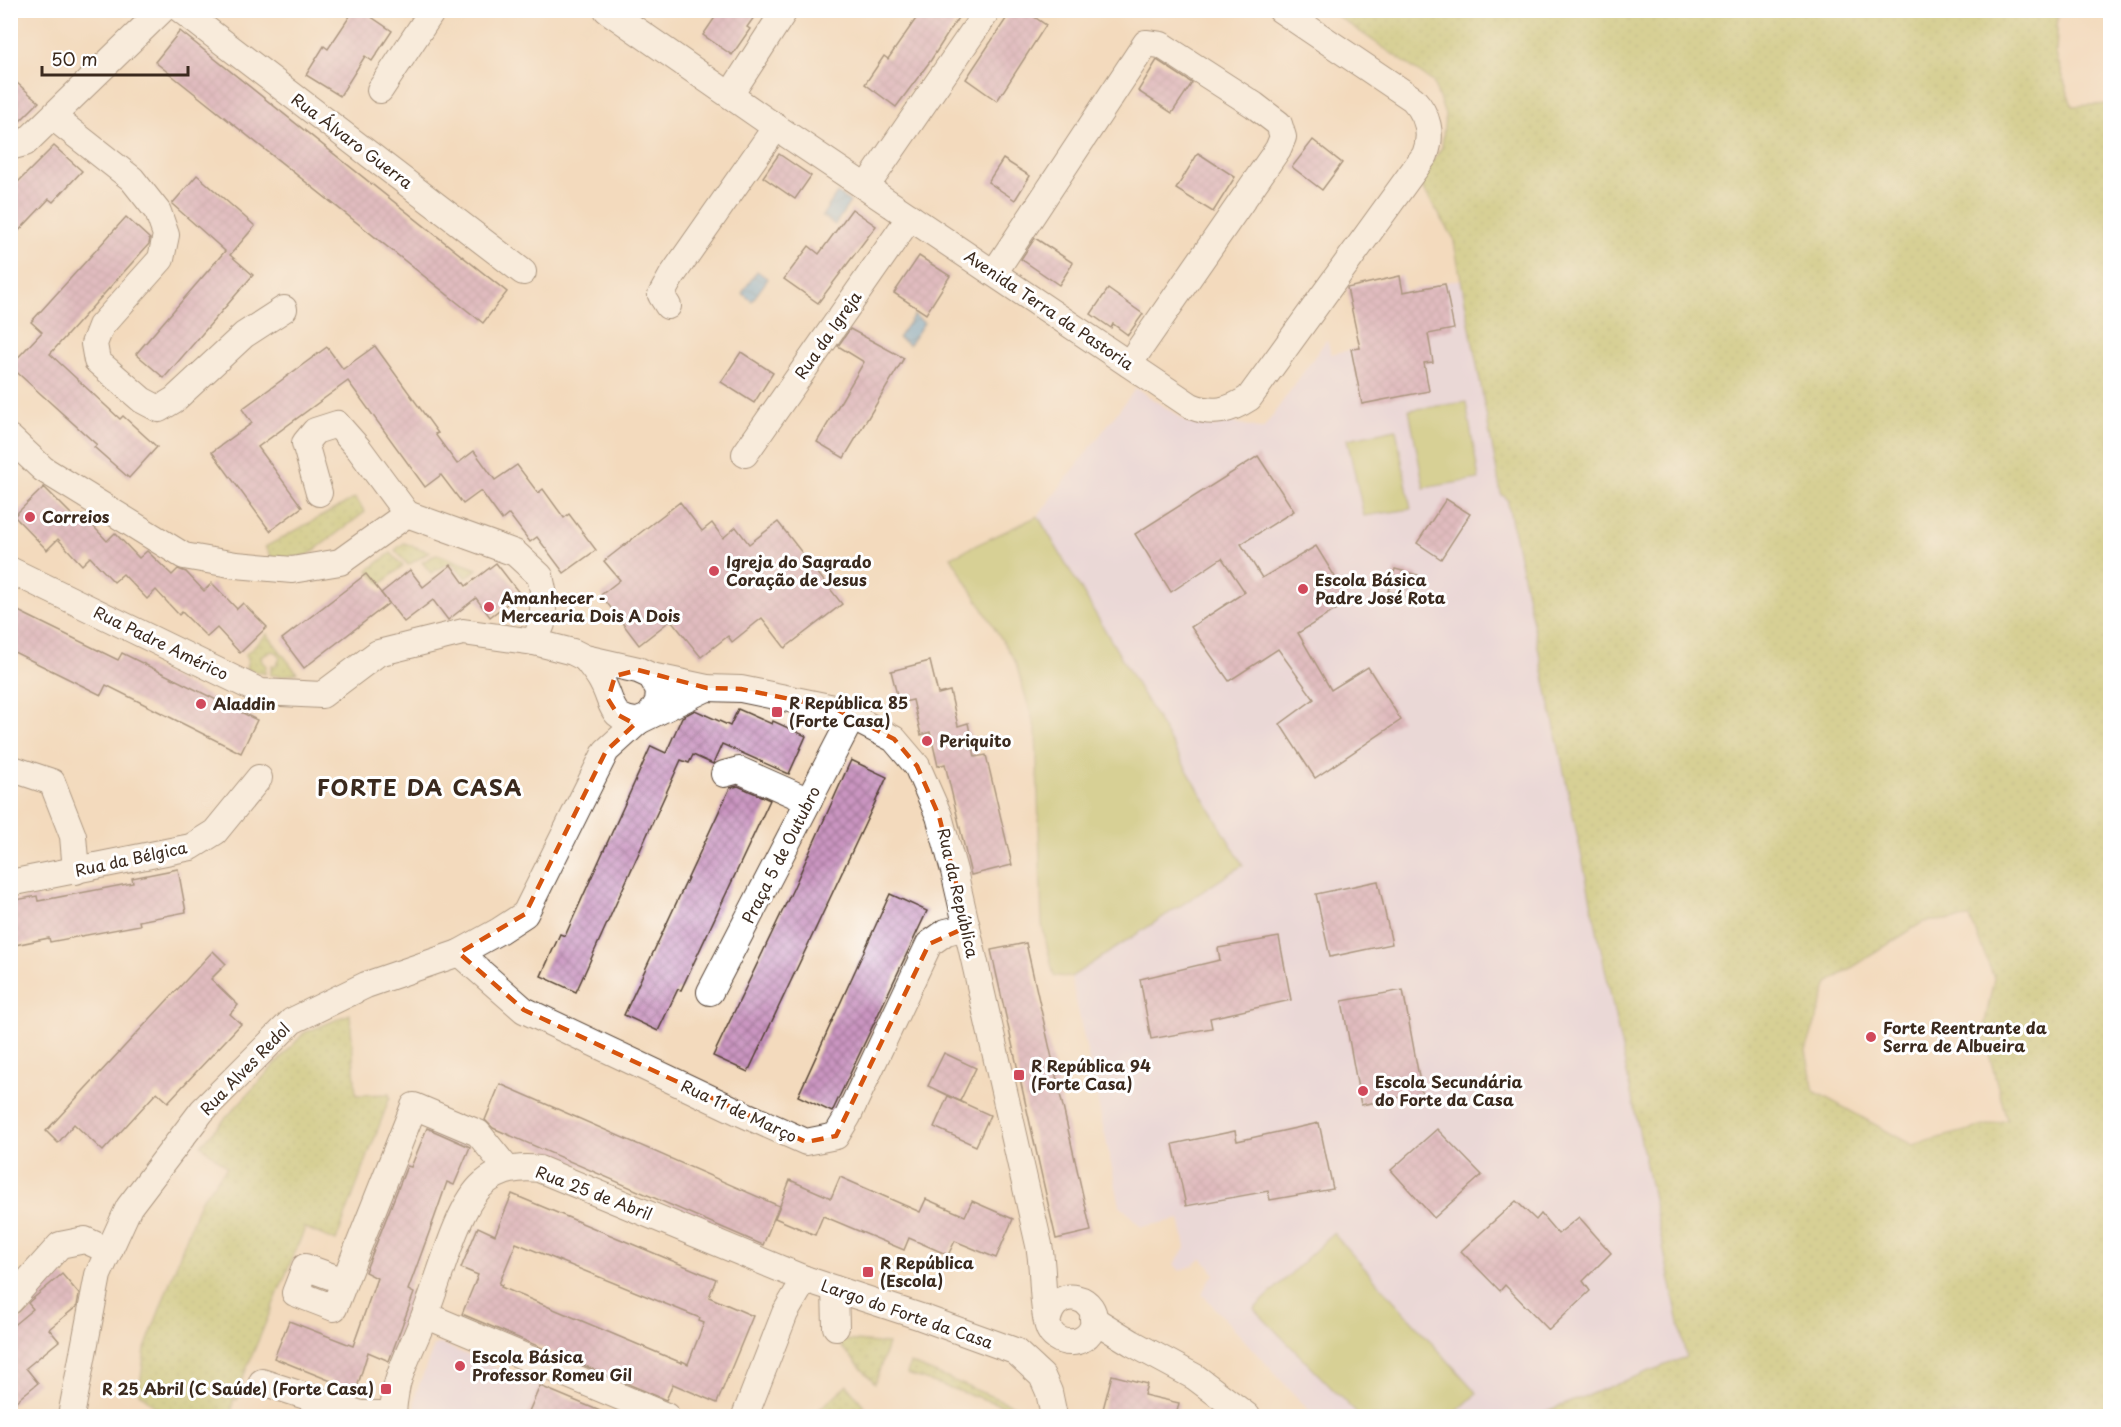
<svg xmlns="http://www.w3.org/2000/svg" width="2121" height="1427" viewBox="0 0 2121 1427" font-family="'Playpen Sans',sans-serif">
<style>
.built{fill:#e1d4f4}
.green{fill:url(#green-dots);stroke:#787642;stroke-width:1.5;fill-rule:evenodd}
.pitch{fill:#b6c365;stroke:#787642;stroke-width:1.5}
.water{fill:url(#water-waves);stroke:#4f697c;stroke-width:1.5}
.building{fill:url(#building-cross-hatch);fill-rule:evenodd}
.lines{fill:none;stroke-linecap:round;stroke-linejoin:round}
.minor-casing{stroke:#574436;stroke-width:28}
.minor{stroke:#fff;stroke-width:26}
.marked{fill:none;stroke:#d7540e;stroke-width:4.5;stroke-dasharray:12 8;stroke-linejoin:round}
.poi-dot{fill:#d1495b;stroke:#fff;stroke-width:2}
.labels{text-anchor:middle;stroke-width:6;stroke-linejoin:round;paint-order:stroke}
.street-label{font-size:16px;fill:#3b2a1e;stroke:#fff}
.poi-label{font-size:16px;font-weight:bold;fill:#3b2a1e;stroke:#fff;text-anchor:start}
.district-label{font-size:22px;font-weight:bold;letter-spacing:1.5px;fill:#3b2a1e;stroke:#fff}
</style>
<defs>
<pattern id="green-dots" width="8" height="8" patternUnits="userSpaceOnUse" patternTransform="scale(1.5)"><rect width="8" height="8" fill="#b6c365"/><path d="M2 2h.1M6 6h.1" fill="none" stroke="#959f53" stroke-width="1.8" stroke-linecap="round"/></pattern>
<pattern id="water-waves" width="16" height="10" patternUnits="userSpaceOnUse" patternTransform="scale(1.5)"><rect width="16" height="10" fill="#63a8d9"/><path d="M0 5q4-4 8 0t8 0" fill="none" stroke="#5389af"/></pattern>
<pattern id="building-cross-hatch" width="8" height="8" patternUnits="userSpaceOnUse" patternTransform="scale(1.5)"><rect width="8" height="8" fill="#ca95c1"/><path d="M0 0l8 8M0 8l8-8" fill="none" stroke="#a57a9c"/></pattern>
</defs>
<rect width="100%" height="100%" fill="#fff"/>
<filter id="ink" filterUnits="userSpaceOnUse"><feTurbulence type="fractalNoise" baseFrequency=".0167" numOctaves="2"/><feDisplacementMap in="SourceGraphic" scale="12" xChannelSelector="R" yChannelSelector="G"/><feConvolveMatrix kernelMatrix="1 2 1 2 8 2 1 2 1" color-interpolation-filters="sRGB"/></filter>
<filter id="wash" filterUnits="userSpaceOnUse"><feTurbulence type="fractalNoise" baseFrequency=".008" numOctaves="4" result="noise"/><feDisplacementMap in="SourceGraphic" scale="24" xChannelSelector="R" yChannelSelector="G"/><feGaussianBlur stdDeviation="1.35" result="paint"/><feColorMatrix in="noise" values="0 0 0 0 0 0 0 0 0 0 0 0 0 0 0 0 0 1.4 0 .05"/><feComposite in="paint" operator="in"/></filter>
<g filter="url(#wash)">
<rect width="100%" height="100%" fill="#f3dabd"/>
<g class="built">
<path d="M1402 276 1405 291 1462 279 1501 494 1507 499 1686 1357 1534 1416H1314L1202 1294 1208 1281 1215 1274 1202 1258 1194 1265 1180 1271 1174 1264 1186 1247 1180 1219 1141 1227 1120 1205 1071 977 1243 865 1038 516 1136 388 1189 423 1215 426 1231 422 1263 429 1327 339 1331 354 1359 348 1347 286Z"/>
<path d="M437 1344H441L612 1416H417L415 1403 416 1393 434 1346Z"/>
</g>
<g class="green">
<path d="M1330 11H2058L2056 54 2072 106 2110 104V1416H1534L1686 1357 1507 499 1501 494 1453 237 1419 182 1442 147 1445 115 1433 82ZM1970 918 1994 978 1983 1032 2007 1120 1912 1145 1814 1091 1806 1051 1828 983 1923 922Z"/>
<path d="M355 498 365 512 308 555 275 562 265 547Z"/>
<path d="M404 543 430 552 408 565 395 550Z"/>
<path d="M391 553 403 566 381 584 368 570Z"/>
<path d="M437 554 477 569 466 578 451 562 431 573 422 562Z"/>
<path d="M267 634 297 673 282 676 270 675 272 665 276 666 280 658 278 653 272 651 261 657 262 662 266 665 265 674 246 669 248 659 245 655Z"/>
<path d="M350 1014 356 1095 389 1094 390 1097 336 1241 305 1228 239 1387 242 1389 237 1400 233 1399 232 1416H162L157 1409 139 1392 145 1349 200 1201 227 1167 201 1145 304 1033Z"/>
<path d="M834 1339 888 1344 875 1383Z"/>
<path d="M910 1363 1018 1407 1020 1416H1011L1004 1406 907 1374Z"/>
<path d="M847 1385 864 1406 853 1416H812Z"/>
</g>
<g class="pitch">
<path d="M1466 402 1479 479 1424 488 1409 410Z"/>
<path d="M1396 429 1411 509 1364 516 1347 439Z"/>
<path d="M1038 516 1243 865 1071 977 1054 976 1042 925 1036 731 1015 661 951 557Z"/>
<path d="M1333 1233 1477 1393 1452 1416H1359L1254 1309Z"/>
</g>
<g class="water">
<path d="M837 193 850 202 835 225 822 216Z"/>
<path d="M757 271 768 279 752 301 742 293Z"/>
<path d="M914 315 924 323 909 345 898 338Z"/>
</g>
<g id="blocks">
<g class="building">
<path d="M354 10H361L392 31 372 61 365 56 340 96 306 75 324 46 328 49Z"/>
<path d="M720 10H759L747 27 750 29 732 55 703 35Z"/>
<path d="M922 10H963L931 60 896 107 865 84 884 56 888 59Z"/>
<path d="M1012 10H1024L1046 25 997 101 966 79Z"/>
<path d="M180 31 507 292 483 323 155 62Z"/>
<path d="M1157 60 1192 83 1172 113 1138 91Z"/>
<path d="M10 77 39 102 10 131Z"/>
<path d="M1313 140 1342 163 1322 190 1292 167Z"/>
<path d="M54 146 82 171 53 202 49 199 10 240V190Z"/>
<path d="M1198 153 1235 177 1213 212 1176 189Z"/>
<path d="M779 154 811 176 795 199 763 177Z"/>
<path d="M1003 159 1030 176 1015 200 988 182Z"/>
<path d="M197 175 255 226 230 255 253 275 164 378 136 354 225 251 172 204Z"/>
<path d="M852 209 876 226 818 303 784 279 809 246 819 254Z"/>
<path d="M126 217 150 239 149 244 50 354 120 419 123 416 157 447 129 478 94 447 97 445 10 366 42 332 31 322Z"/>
<path d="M1035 238 1073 263 1059 285 1021 259Z"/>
<path d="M919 256 950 276 926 314 894 293Z"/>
<path d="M1400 276 1403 292 1445 284 1454 329 1428 334 1433 362 1424 363 1429 391 1362 404 1351 349 1360 348 1347 288Z"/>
<path d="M1108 289 1143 314 1128 335 1113 324 1111 328 1091 314Z"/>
<path d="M850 329 904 358 844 458 817 442 864 362 838 346Z"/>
<path d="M375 346 438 433 435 434 457 464 474 451 495 480 517 465 538 493 543 489 564 518 569 514 596 550 564 573 537 537 530 542 509 514 502 520 481 491 463 504 441 475 425 487 348 381 258 447 302 507 270 531 212 452 252 423 242 409 327 347 343 369Z"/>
<path d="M741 352 773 373 754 403 721 382Z"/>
<path d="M1258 456 1294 511 1241 544 1262 578 1316 546 1350 601 1298 633 1331 690 1368 667 1401 720 1315 778 1280 724 1314 699 1278 649 1229 681 1191 627 1245 592 1222 558 1171 592 1135 534Z"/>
<path d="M44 487 77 520 83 515 107 541 115 533 139 558 147 551 172 575 178 569 186 572 204 591 212 583 237 609 243 603 267 627 240 653 217 628 207 637 182 612 179 615 156 590 147 599 123 574 114 582 90 557 82 565 58 539 47 550 14 516Z"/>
<path d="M1446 499 1470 514 1441 559 1417 543Z"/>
<path d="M680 502 702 531 712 523 723 538 736 527 749 544 778 522 842 604 785 648 762 618 732 642 728 636 701 657 671 620 639 645 601 595 620 580 604 561Z"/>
<path d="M496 563 520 594 490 617 476 598 448 620 433 600 404 622 381 593 410 570 423 587 451 565 466 586Z"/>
<path d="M1395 569 1418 575 1411 599 1388 591Z"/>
<path d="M366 574 389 603 304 668 282 639Z"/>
<path d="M10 607 118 660 122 653 257 720 241 753 106 685 101 695 10 650Z"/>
<path d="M930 661 938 694 950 691 958 726 968 723 975 757 986 755 1012 865 971 875 945 764 938 766 930 732 921 735 913 700 899 703 891 671Z"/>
<path d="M738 709 772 724 773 721 806 736 789 774 722 744 713 764 693 755 689 763 681 760 576 992 541 976 560 934 565 936 651 746 666 753 682 717 695 710 730 726Z"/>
<path d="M851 760 887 777 748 1072 713 1056 793 889Z"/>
<path d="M738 786 770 800 681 990 678 989 658 1031 624 1015 730 788Z"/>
<path d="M178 869 186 912 139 921 140 925 50 942 49 938 10 946V901L37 896 38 901 133 883 132 878Z"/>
<path d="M1378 881 1392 944 1330 957 1316 894Z"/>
<path d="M890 894 927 911 832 1112 798 1096Z"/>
<path d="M1279 937 1291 1000 1210 1018 1212 1028 1151 1039 1140 979 1220 960 1218 948Z"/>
<path d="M1026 943 1091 1231 1056 1239 991 950Z"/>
<path d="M213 951 226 964 211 979 238 1005 230 1014 241 1024 168 1102 157 1092 103 1151 74 1124 58 1143 46 1131Z"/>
<path d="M1403 990 1422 1093 1361 1105 1342 1001Z"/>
<path d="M944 1053 976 1068 960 1101 928 1086Z"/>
<path d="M500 1084 779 1206 763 1245 493 1128 485 1120Z"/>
<path d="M948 1096 990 1115 976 1146 934 1127Z"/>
<path d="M1319 1123 1333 1189 1270 1200 1268 1191 1186 1206 1173 1144 1235 1131 1237 1141Z"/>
<path d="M427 1128 470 1147 454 1185 447 1182 434 1219 408 1290 414 1293 389 1361 368 1352 356 1391 274 1358 289 1321 353 1346 377 1278 365 1272 407 1166 411 1167Z"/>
<path d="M1437 1129 1482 1175 1434 1218 1391 1170Z"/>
<path d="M840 1177 920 1212 926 1199 965 1216 972 1201 1013 1219 996 1258 955 1241 948 1255 909 1238 904 1250 823 1216 815 1235 775 1218 790 1180 831 1198Z"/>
<path d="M512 1194 716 1279 709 1297 753 1316 717 1403 673 1384 666 1400 462 1314 478 1275 461 1268 478 1227 495 1235ZM516 1243 700 1318 699 1321 704 1323 688 1364 682 1361V1363L501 1287 502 1285 499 1284Z"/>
<path d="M1516 1201 1536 1220 1541 1214 1558 1234 1579 1217 1611 1253 1583 1281 1590 1291 1549 1330 1505 1285 1500 1291 1461 1251Z"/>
<path d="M62 1274 79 1294 77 1306 49 1329 59 1341 26 1368 38 1383 10 1406V1328L33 1309 28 1303 30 1301Z"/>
<path d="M1112 1375 1147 1384 1144 1395 1179 1403 1176 1416H1116L1102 1413Z"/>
<path d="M540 1386 612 1416H527Z"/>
</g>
</g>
</g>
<g filter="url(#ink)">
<use href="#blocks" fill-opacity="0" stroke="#574436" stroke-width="1.5"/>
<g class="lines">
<g class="minor-casing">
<g id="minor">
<path d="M181 10 523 272"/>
<path d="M607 10 764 119 1191 406C1213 415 1229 411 1249 398L1425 155C1433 134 1428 115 1413 99L1281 10"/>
<path d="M380 90 433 10"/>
<path d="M730 95 785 10"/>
<path d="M53 117 132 179 158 212 166 235 161 259 101 326 94 344 97 361 142 400 159 409 174 400 244 335 284 309"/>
<path d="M10 147 25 143 162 10"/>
<path d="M866 187 988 10"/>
<path d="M994 273 1146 43 1161 45 1254 105 1279 124 1283 137 1278 149 1129 364"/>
<path d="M668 306 661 295 671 277 776 127"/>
<path d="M10 438 43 469 184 556 236 565 292 570 340 562 407 514 515 553 540 576 544 595 542 624 534 642"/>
<path d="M745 454 910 217"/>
<path d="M319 493 305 443 315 431 337 424 359 449 407 514"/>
<path d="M10 570 261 692 322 695 378 653 463 632 534 642 573 652 585 658 638 670 651 676 659 690 658 702 650 715"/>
<path d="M585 658C591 666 598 674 602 682 614 703 608 719 639 721L707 688"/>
<path d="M651 676 707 688 741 689 834 708 894 739 917 766 939 816 954 871C983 995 1010 1120 1039 1245 1044 1270 1041 1302 1048 1326 1054 1347 1086 1348 1093 1326 1101 1296 1056 1284 1048 1319"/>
<path d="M10 768 52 782 73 836 76 871"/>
<path d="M724 774 739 770 809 801"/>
<path d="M10 883 191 847 215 832 259 778"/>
<path d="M459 953 524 1010 741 1113 806 1142 836 1136 848 1116 929 944 946 932 967 927"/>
<path d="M710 992 852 717"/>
<path d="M344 1281 305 1267 295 1293 334 1308 414 1106 478 1133 508 1170"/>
<path d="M835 1289 836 1327"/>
<path d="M10 1301 60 1245 85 1240 109 1251"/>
<path d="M425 1315 666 1416"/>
<path d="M1093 1319 1132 1343 1195 1377 1247 1416"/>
<path d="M262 1382 361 1414H392"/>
<path d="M71 1416 98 1275 129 1207 202 1111 292 1021 366 985 459 953 499 931 525 914 606 751 639 721"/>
<path d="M393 1416C393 1407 395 1395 397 1385 403 1362 416 1339 424 1317 439 1282 455 1213 480 1187 496 1171 517 1166 539 1169L805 1279 921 1317 1015 1351 1042 1376 1049 1392 1054 1416"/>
<path d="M745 1416 785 1313 805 1279"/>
</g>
</g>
<use href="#minor" class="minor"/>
</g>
</g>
<path d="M0 0H2121V1427H0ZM638 670 707 688 741 689 834 708 894 739 917 766 939 816 967 927 929 944 836 1136 806 1142 524 1010 459 953 525 914 606 751 635 724 618 715 608 699 615 676Z" fill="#f3dabd" fill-opacity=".55" fill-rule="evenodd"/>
<path class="marked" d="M638 670 707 688 741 689 834 708 894 739 917 766 939 816 967 927 929 944 836 1136 806 1142 524 1010 459 953 525 914 606 751 635 724 618 715 608 699 615 676Z"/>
<g class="poi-dot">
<circle cx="30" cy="517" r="6"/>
<circle cx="714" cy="571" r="6"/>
<circle cx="1303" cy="589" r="6"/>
<circle cx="489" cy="607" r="6"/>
<circle cx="201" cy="704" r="6"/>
<rect x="771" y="706" width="12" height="12" rx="3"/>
<circle cx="927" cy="741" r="6"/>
<circle cx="1871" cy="1037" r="6"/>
<rect x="1013" y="1069" width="12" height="12" rx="3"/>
<circle cx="1363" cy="1091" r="6"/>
<rect x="862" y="1266" width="12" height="12" rx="3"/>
<circle cx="460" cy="1366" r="6"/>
<rect x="380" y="1383" width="12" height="12" rx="3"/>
</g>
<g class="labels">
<g class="street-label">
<text transform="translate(352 141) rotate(37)" y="6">Rua Álvaro Guerra</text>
<text transform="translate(1049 310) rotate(34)" y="6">Avenida Terra da Pastoria</text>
<text transform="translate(828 335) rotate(-55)" y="6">Rua da Igreja</text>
<text transform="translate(161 643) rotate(26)" y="6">Rua Padre Américo</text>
<text transform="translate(781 855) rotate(-63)" y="6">Praça 5 de Outubro</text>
<text transform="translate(131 859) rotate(-12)" y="6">Rua da Bélgica</text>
<text transform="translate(958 893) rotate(77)" y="6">Rua da República</text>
<text transform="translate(245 1069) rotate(-46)" y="6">Rua Alves Redol</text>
<text transform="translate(739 1111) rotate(25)" y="6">Rua 11 de Março</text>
<text transform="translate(594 1193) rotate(21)" y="6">Rua 25 de Abril</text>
<text transform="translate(907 1314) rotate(19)" y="6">Largo do Forte da Casa</text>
</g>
<g class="poi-label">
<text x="42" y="523">Correios</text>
<text x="726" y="568">Igreja do Sagrado<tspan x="726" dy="18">Coração de Jesus</tspan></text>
<text x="1315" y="586">Escola Básica<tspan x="1315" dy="18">Padre José Rota</tspan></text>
<text x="501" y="604">Amanhecer -<tspan x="501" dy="18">Mercearia Dois A Dois</tspan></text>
<text x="789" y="709">R República 85<tspan x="789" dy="18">(Forte Casa)</tspan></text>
<text x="213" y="710">Aladdin</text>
<text x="939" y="747">Periquito</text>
<text x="1883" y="1034">Forte Reentrante da<tspan x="1883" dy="18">Serra de Albueira</tspan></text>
<text x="1031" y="1072">R República 94<tspan x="1031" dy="18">(Forte Casa)</tspan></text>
<text x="1375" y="1088">Escola Secundária<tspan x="1375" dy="18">do Forte da Casa</tspan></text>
<text x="880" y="1269">R República<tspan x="880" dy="18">(Escola)</tspan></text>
<text x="472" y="1363">Escola Básica<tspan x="472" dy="18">Professor Romeu Gil</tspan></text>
<text x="374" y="1395" text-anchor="end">R 25 Abril (C Saúde) (Forte Casa)</text>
</g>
<g class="district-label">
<text x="420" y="796">FORTE DA CASA</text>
</g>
</g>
<rect width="2121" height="1427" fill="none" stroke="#fff" stroke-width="36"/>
<path d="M42 66v9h146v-9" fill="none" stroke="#3b2a1e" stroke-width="3"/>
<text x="51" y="66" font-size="18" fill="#3b2a1e" stroke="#ffffff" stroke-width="4.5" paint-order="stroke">50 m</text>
</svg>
